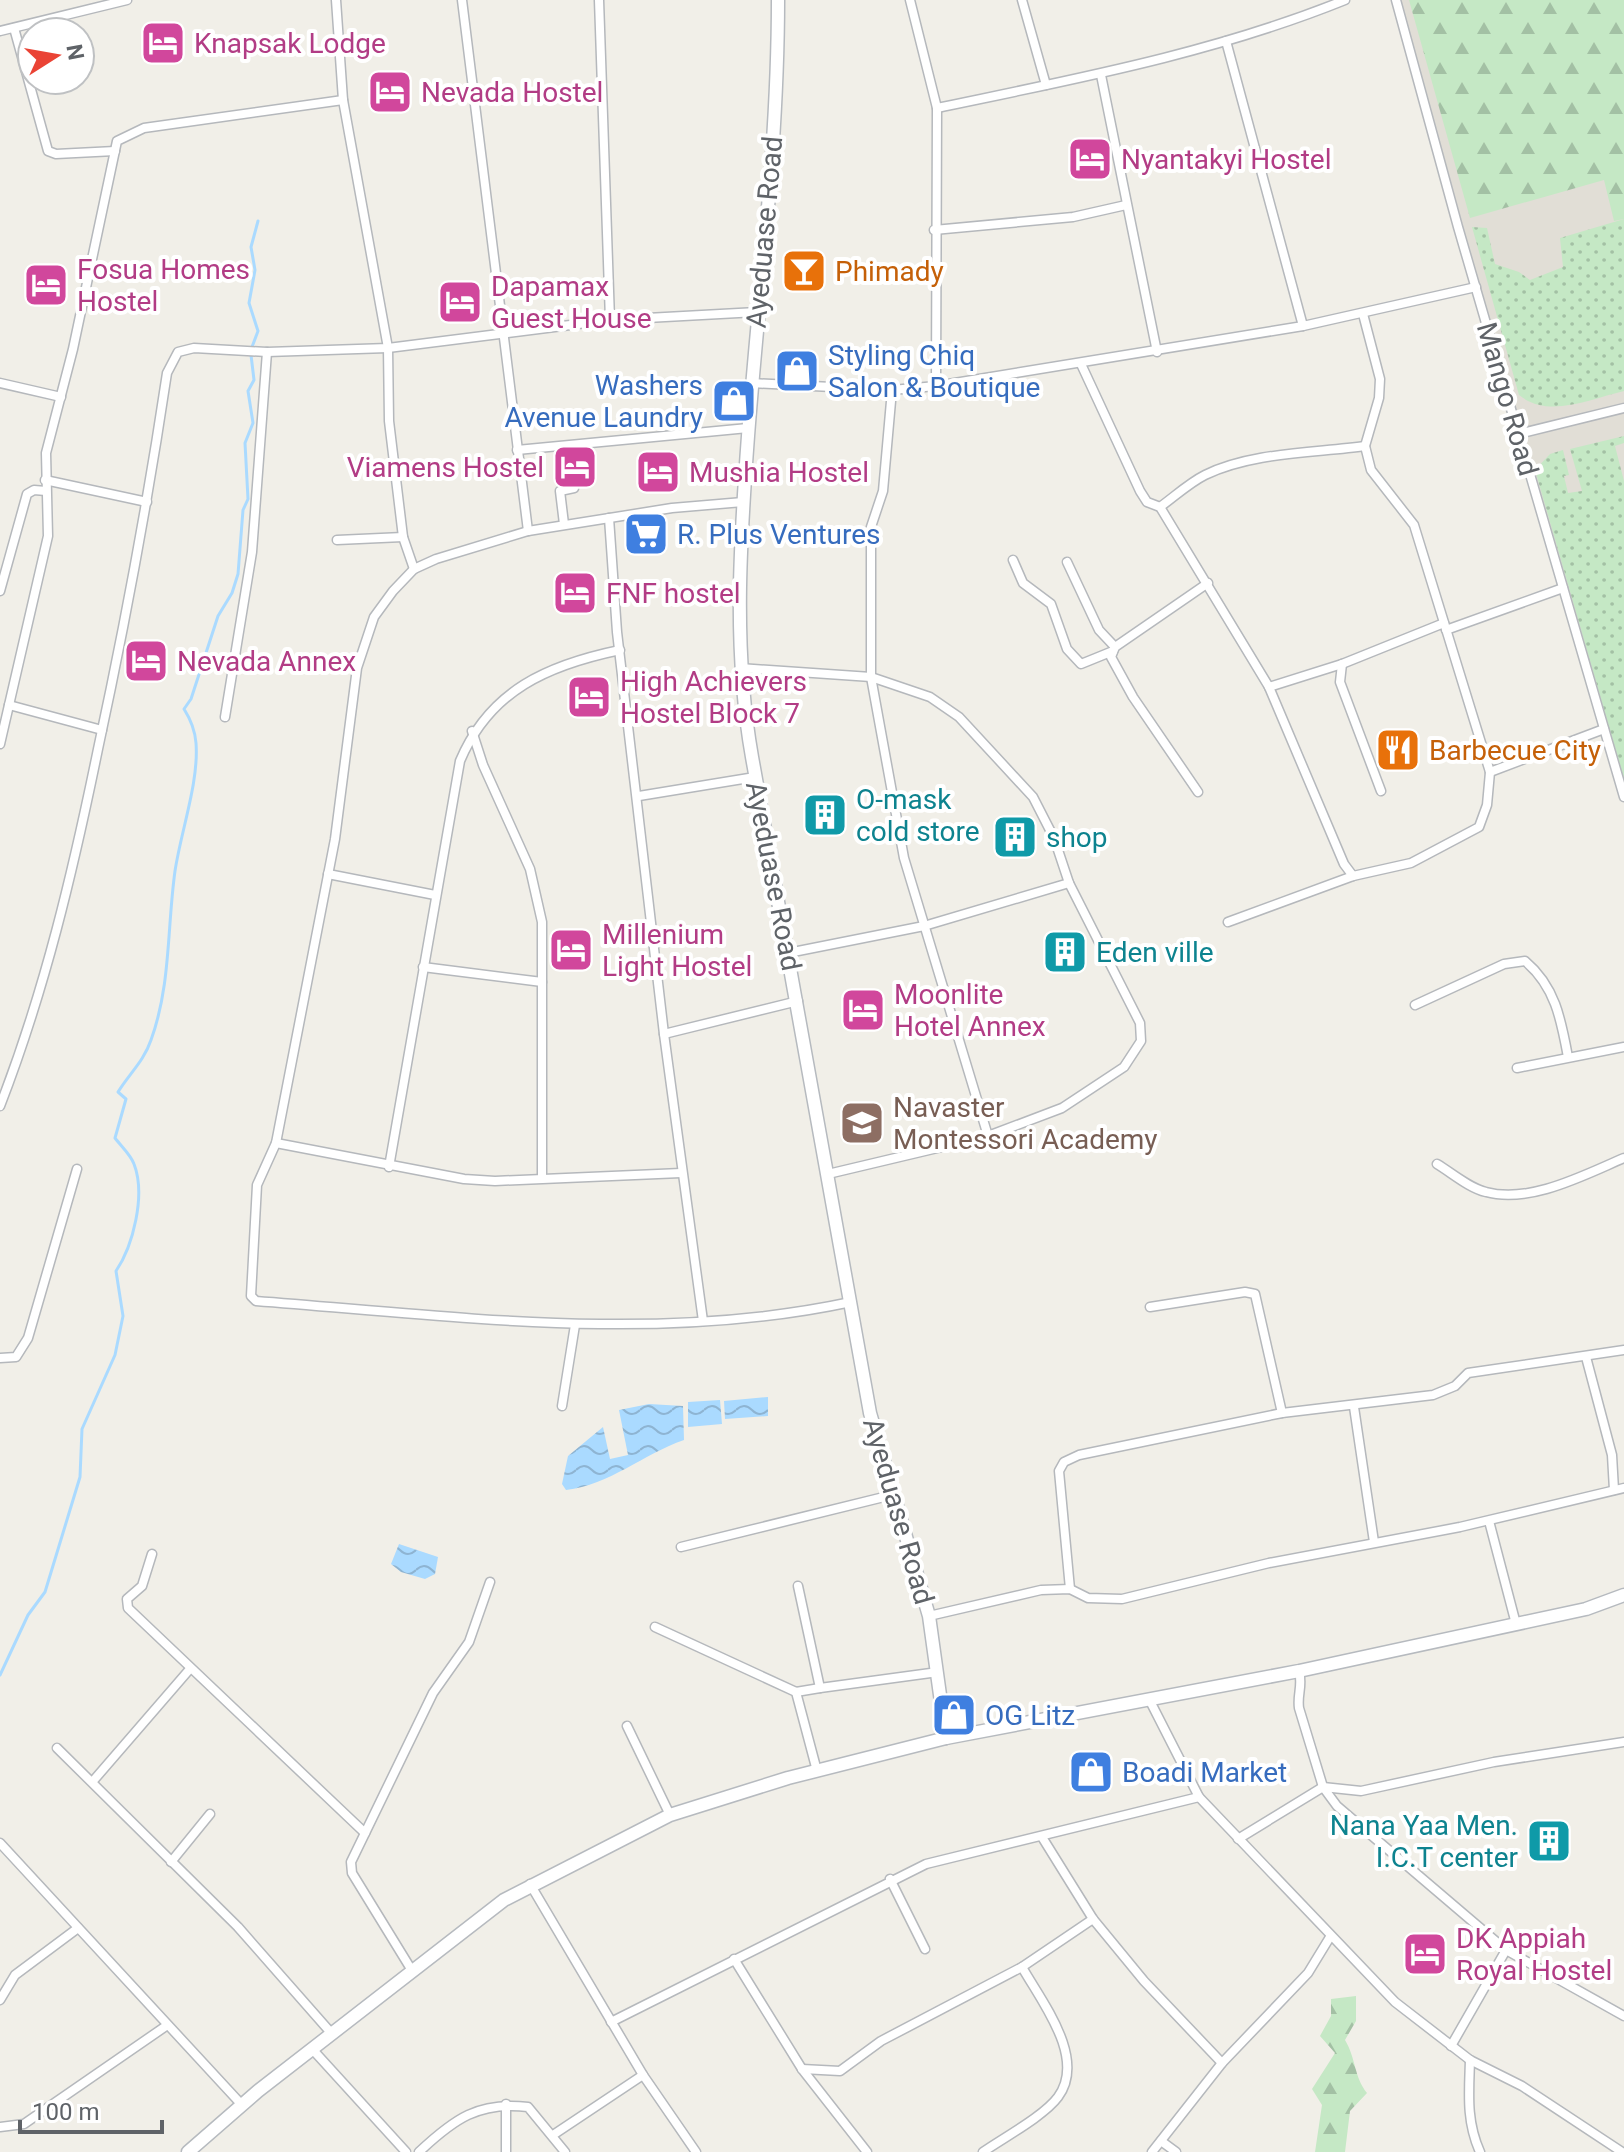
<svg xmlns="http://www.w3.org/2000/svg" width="1624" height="2152" viewBox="0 0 1624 2152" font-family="Roboto,sans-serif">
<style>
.education{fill:#e1ded6}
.grass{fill:url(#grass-dots)}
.forest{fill:url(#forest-firs)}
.water{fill:url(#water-waves)}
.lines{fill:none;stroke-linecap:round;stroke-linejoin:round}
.stream{stroke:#aadaff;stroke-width:3}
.street-casing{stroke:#b5b8bc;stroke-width:11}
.secondary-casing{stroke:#b6babf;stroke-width:15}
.street{stroke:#fff;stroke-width:8}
.secondary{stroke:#fff;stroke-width:12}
.labels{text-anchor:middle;stroke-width:8;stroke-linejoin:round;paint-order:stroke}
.hotel-label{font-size:28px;fill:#b23c85;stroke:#fff;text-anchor:start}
.street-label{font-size:28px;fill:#5f6368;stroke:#fff}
.food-label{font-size:28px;fill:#c56008;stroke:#fff;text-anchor:start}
.shop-label{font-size:28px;fill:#366cbe;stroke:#fff;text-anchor:start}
.culture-label{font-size:28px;fill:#0d838f;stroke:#fff;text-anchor:start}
.education-label{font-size:28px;fill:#785e54;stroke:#fff;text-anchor:start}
</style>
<defs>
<pattern id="grass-dots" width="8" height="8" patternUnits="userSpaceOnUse" patternTransform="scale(2)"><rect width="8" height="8" fill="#c5e8c5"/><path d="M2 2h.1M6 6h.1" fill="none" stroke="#a3c0a4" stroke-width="1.8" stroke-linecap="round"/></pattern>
<pattern id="forest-firs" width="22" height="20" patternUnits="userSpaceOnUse" patternTransform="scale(2)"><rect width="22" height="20" fill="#c5e8c5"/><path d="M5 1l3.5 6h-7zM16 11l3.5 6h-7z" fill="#a3c0a4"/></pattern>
<pattern id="water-waves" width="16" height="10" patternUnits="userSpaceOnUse" patternTransform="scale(2)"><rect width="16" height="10" fill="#aadaff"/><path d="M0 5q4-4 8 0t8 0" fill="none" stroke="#8eb4d2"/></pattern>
</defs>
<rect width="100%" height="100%" fill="#f1efe8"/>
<path class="education" d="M1401 0H1624V790L1498 354Z"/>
<g class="grass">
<path d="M1624 219V391C1590 399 1548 419 1519 395L1472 227 1487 228 1495 264 1519 272 1530 280 1563 267 1560 238Z"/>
<path d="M1624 436V443L1615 446 1624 481V779L1535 470 1550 454 1563 450 1569 475 1564 476 1568 493 1582 491 1570 449Z"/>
</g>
<g class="forest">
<path d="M1409 0H1624V219L1614 221 1604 180 1470 218Z"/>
<path d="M1356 1996V2021L1345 2040C1356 2058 1354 2077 1367 2093L1350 2111 1345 2152H1315L1322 2105 1312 2089 1335 2053 1320 2036 1331 2016V1999Z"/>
</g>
<g class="water">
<path d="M768 1397V1416L725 1419 724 1401Z"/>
<path d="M720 1400 722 1424 688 1427V1402Z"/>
<path d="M649 1404 683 1406 684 1440C643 1454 610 1485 566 1490L562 1484 568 1456 603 1427 610 1459 628 1455 619 1410Z"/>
<path d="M399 1544 438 1557 435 1574 425 1579 401 1572 391 1564Z"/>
</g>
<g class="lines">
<g class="stream">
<path d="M252 347 258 331 249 303 255 270 251 247 258 221"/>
<path d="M0 1675 28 1615 45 1592 80 1477 82 1429 115 1355 123 1316 116 1271C133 1246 146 1195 134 1164 131 1155 121 1146 115 1138L126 1099 118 1092C129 1074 144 1061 151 1040 171 985 167 928 175 871 181 831 199 782 196 743 195 730 191 720 184 709L191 699 218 616 232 593 238 574 243 510 248 499 245 443 253 423 248 391 254 380 251 355"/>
</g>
<g class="street-casing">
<g id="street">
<path d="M336 0 343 100 388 348 389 421 403 537 414 569"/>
<path d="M462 0 528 531"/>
<path d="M599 0 610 320"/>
<path d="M910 0 937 108 936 386"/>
<path d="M1022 0 1046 85"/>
<path d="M1396 0 1458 227 1624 797"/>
<path d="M14 28 48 151 56 154 115 151"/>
<path d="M0 31 127 0"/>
<path d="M1226 41 1303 326"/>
<path d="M1101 75 1157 352"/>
<path d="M937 108C1075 79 1214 53 1345 0"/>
<path d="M934 230 1073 217 1126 205"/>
<path d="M1081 364 1140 491 1147 502 1160 507 1269 687 1344 864 1353 876"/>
<path d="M0 383 61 397"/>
<path d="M751 383 892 390 936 386 1303 326 1476 287"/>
<path d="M892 390 883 491 871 527V677L904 858 988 1136"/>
<path d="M1518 434 1624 408"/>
<path d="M517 450 748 428"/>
<path d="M45 480 147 502"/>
<path d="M743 502 672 508 528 531 436 559 414 569 393 591 374 617 357 668 335 839 276 1143 257 1185 251 1296 256 1301C454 1316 655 1344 851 1302"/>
<path d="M1160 507C1174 497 1189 483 1205 475 1252 452 1315 453 1365 446"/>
<path d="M609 518 617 632 664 1034 703 1321"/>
<path d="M564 524 560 491 574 488V480"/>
<path d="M337 540 403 537"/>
<path d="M1013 560 1023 583 1051 604 1067 649 1081 664 1113 651"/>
<path d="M1067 562 1099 630 1115 647"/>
<path d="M0 591 27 494 34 490 46 491"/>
<path d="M1446 630 1563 588"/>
<path d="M1342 664 1340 682 1381 791"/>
<path d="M740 668 871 677 930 697 959 717 1033 797 1054 838 1069 883 1140 1023 1141 1041 1124 1067 1062 1108 988 1136 828 1174"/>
<path d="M1269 687 1342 664 1444 623"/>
<path d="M9 705 102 730"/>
<path d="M225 717 252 552 267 352"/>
<path d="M472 731 483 765 530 869 542 922V1178"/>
<path d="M0 744 48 536 46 453 73 349 117 141 144 128 343 100"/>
<path d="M1490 772 1604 729"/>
<path d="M1198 792 1133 697 1111 657 1115 647 1208 583"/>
<path d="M639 796 755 777"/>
<path d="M328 874 435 895"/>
<path d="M1228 922 1353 876 1411 863 1479 827 1487 805 1490 772 1414 525 1371 470 1365 446 1379 398 1380 379 1363 314"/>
<path d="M788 953 924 926 1069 883"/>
<path d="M423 967 542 982"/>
<path d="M1415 1005 1504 964 1525 961C1555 986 1561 1019 1568 1057"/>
<path d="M664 1034 798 1001"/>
<path d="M1517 1068 1624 1047"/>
<path d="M0 1106C45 990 73 871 98 749 125 624 148 500 167 373L178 352 194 348 267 352 388 348 610 320 757 312"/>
<path d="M276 1143 464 1179 495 1181 681 1173"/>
<path d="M1437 1164C1452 1173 1469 1188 1486 1192 1530 1204 1584 1175 1624 1158"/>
<path d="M389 1167 460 761C490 690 548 665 620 650"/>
<path d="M1150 1307 1245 1292 1255 1294 1282 1413"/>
<path d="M1586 1357 1612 1455 1614 1490"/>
<path d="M0 1358 16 1357 28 1338 77 1169"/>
<path d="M562 1406 575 1325"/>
<path d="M1354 1407 1374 1542"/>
<path d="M1489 1521 1516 1624"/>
<path d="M681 1547 892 1495"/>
<path d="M152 1554 142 1586 127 1599 128 1608 365 1833"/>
<path d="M1070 1589 1059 1471 1064 1462 1079 1455 1282 1413 1433 1395 1455 1386 1468 1373 1624 1350"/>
<path d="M929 1616 1041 1590 1070 1589 1088 1598 1122 1599 1269 1563 1460 1527 1624 1488"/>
<path d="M655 1627 796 1692 817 1771"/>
<path d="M1299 1671C1303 1686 1297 1694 1299 1708L1323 1787 1337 1806 1506 1950 1624 2016"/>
<path d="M820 1688 938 1672"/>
<path d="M796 1692 820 1688 798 1586"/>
<path d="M1149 1699 1199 1797 1395 2002 1470 2060 1522 2086 1622 2152"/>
<path d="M627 1726 670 1815"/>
<path d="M57 1748 238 1927 332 2034"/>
<path d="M93 1781 189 1670"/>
<path d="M1042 1837 1093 1919 1144 1981 1222 2063"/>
<path d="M1238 1839 1323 1787 1361 1791 1494 1762 1624 1742"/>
<path d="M0 1843 242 2105"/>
<path d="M171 1862 210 1814"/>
<path d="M890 1879 925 1949"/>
<path d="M530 1884 643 2075 696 2152"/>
<path d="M734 1959 802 2069 867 2152"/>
<path d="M411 1969 352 1873 351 1862 433 1693 469 1642 490 1582"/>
<path d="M0 2000 15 1975 78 1928"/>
<path d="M611 2022 926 1864 1199 1797"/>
<path d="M1451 2046 1506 1950"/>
<path d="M313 2050 406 2152"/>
<path d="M1470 2060C1469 2093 1466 2121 1480 2152"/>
<path d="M802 2069 840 2071 881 2041 1022 1967 1093 1919"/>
<path d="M0 2127 24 2124 166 2026"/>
<path d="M553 2135 643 2075"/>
<path d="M1161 2141 1176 2152"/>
<path d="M419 2152C454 2119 479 2101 528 2107L565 2152"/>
<path d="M506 2152V2104"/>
<path d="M983 2152C1003 2138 1044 2116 1058 2097 1087 2058 1041 2001 1022 1967"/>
<path d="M1152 2152 1222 2063 1308 1973 1330 1937"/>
</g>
</g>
<g class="secondary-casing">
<g id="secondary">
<path d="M778 0C778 146 759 291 748 436 740 544 733 650 752 757L870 1413 929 1616 946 1738"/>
<path d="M188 2152 258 2091 504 1900 670 1815 788 1778 946 1738 1299 1671 1586 1609 1624 1595"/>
</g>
</g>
<use href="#street" class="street"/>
<use href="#secondary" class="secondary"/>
</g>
<defs>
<g id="hotel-square" transform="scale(2.3)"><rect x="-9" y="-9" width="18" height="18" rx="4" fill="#d1479c" stroke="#fff"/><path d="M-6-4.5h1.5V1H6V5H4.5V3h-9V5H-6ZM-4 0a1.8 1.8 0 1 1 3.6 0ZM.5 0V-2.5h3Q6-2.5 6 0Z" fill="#fff"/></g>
<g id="bar-square" transform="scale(2.3)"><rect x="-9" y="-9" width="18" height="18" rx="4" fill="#e8710a" stroke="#fff"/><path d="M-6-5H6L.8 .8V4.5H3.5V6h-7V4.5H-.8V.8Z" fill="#fff"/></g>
<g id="shop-square" transform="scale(2.3)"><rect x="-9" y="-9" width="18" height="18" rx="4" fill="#3f7fe0" stroke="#fff"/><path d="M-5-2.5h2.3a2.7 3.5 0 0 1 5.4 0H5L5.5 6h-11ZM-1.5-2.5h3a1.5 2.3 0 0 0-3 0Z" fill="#fff"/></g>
<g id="supermarket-square" transform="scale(2.3)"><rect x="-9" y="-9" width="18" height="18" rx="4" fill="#3f7fe0" stroke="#fff"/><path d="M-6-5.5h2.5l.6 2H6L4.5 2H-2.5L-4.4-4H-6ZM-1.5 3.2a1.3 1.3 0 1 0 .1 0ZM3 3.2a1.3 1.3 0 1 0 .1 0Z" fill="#fff"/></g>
<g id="restaurant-square" transform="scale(2.3)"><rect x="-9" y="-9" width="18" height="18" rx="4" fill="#e8710a" stroke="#fff"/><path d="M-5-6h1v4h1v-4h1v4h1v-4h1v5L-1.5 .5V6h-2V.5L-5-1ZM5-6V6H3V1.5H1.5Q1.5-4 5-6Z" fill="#fff"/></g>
<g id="building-square" transform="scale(2.3)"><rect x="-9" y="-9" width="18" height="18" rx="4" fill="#0f9aa8" stroke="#fff"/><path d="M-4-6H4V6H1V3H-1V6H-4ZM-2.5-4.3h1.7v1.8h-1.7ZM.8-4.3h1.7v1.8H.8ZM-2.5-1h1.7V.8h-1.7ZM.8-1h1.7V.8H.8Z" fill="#fff"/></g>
<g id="school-square" transform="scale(2.3)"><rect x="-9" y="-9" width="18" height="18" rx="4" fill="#8d6e63" stroke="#fff"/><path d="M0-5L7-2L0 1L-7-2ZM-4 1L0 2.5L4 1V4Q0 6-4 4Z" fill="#fff"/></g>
</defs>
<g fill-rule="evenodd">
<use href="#hotel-square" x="163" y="43"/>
<use href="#hotel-square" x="390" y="92"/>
<use href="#hotel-square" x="1090" y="159"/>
<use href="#bar-square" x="804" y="271"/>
<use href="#hotel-square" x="46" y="285"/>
<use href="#hotel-square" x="460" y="302"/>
<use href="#shop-square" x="797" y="371"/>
<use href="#shop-square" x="734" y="401"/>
<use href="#hotel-square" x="575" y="467"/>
<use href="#hotel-square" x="658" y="472"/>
<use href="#supermarket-square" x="646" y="534"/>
<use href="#hotel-square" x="575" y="593"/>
<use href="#hotel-square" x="146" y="661"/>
<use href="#hotel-square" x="589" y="697"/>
<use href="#restaurant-square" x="1398" y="750"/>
<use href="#building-square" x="825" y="815"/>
<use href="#building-square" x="1015" y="837"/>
<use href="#hotel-square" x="571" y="950"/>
<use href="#building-square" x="1065" y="952"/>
<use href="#hotel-square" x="863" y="1010"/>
<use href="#school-square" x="862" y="1123"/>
<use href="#shop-square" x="954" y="1715"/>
<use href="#shop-square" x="1091" y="1772"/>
<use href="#building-square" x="1549" y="1841"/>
<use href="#hotel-square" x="1425" y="1954"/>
</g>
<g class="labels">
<g class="hotel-label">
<text x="194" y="53">Knapsak Lodge</text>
<text x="421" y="102">Nevada Hostel</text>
<text x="1121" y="169">Nyantakyi Hostel</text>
<text x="77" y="279">Fosua Homes<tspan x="77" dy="32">Hostel</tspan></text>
<text x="491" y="296">Dapamax<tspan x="491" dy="32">Guest House</tspan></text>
<text x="544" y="477" text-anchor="end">Viamens Hostel</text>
<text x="689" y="482">Mushia Hostel</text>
<text x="606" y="603">FNF hostel</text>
<text x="177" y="671">Nevada Annex</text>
<text x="620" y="691">High Achievers<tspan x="620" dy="32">Hostel Block 7</tspan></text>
<text x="602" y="944">Millenium<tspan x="602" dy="32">Light Hostel</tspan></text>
<text x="894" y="1004">Moonlite<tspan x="894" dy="32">Hotel Annex</tspan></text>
<text x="1456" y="1948">DK Appiah<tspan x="1456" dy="32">Royal Hostel</tspan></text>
</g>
<g class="street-label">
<text transform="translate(764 232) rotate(-85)" y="10">Ayeduase Road</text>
<text transform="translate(1508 399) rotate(74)" y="10">Mango Road</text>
<text transform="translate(774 876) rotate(79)" y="10">Ayeduase Road</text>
<text transform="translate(899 1511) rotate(74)" y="10">Ayeduase Road</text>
</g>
<g class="food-label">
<text x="835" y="281">Phimady</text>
<text x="1429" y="760">Barbecue City</text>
</g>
<g class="shop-label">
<text x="828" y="365">Styling Chiq<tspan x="828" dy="32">Salon &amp; Boutique</tspan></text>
<text x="703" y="395" text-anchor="end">Washers<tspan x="703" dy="32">Avenue Laundry</tspan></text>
<text x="677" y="544">R. Plus Ventures</text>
<text x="985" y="1725">OG Litz</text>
<text x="1122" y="1782">Boadi Market</text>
</g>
<g class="culture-label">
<text x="856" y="809">O-mask<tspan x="856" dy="32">cold store</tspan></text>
<text x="1046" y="847">shop</text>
<text x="1096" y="962">Eden ville</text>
<text x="1518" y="1835" text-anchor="end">Nana Yaa Men.<tspan x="1518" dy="32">I.C.T center</tspan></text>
</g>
<g class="education-label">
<text x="893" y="1117">Navaster<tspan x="893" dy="32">Montessori Academy</tspan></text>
</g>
</g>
<g transform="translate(56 56) rotate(79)"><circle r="38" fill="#ffffff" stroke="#bfc1c3" stroke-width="2"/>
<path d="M0-6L14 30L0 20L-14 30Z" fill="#ea4335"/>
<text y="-12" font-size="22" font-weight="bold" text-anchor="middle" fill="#5f6368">N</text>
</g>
<path d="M20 2120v12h142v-12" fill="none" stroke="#5f6368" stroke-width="4"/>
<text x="32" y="2120" font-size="24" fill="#5f6368" stroke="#ffffff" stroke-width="6" paint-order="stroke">100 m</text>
</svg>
